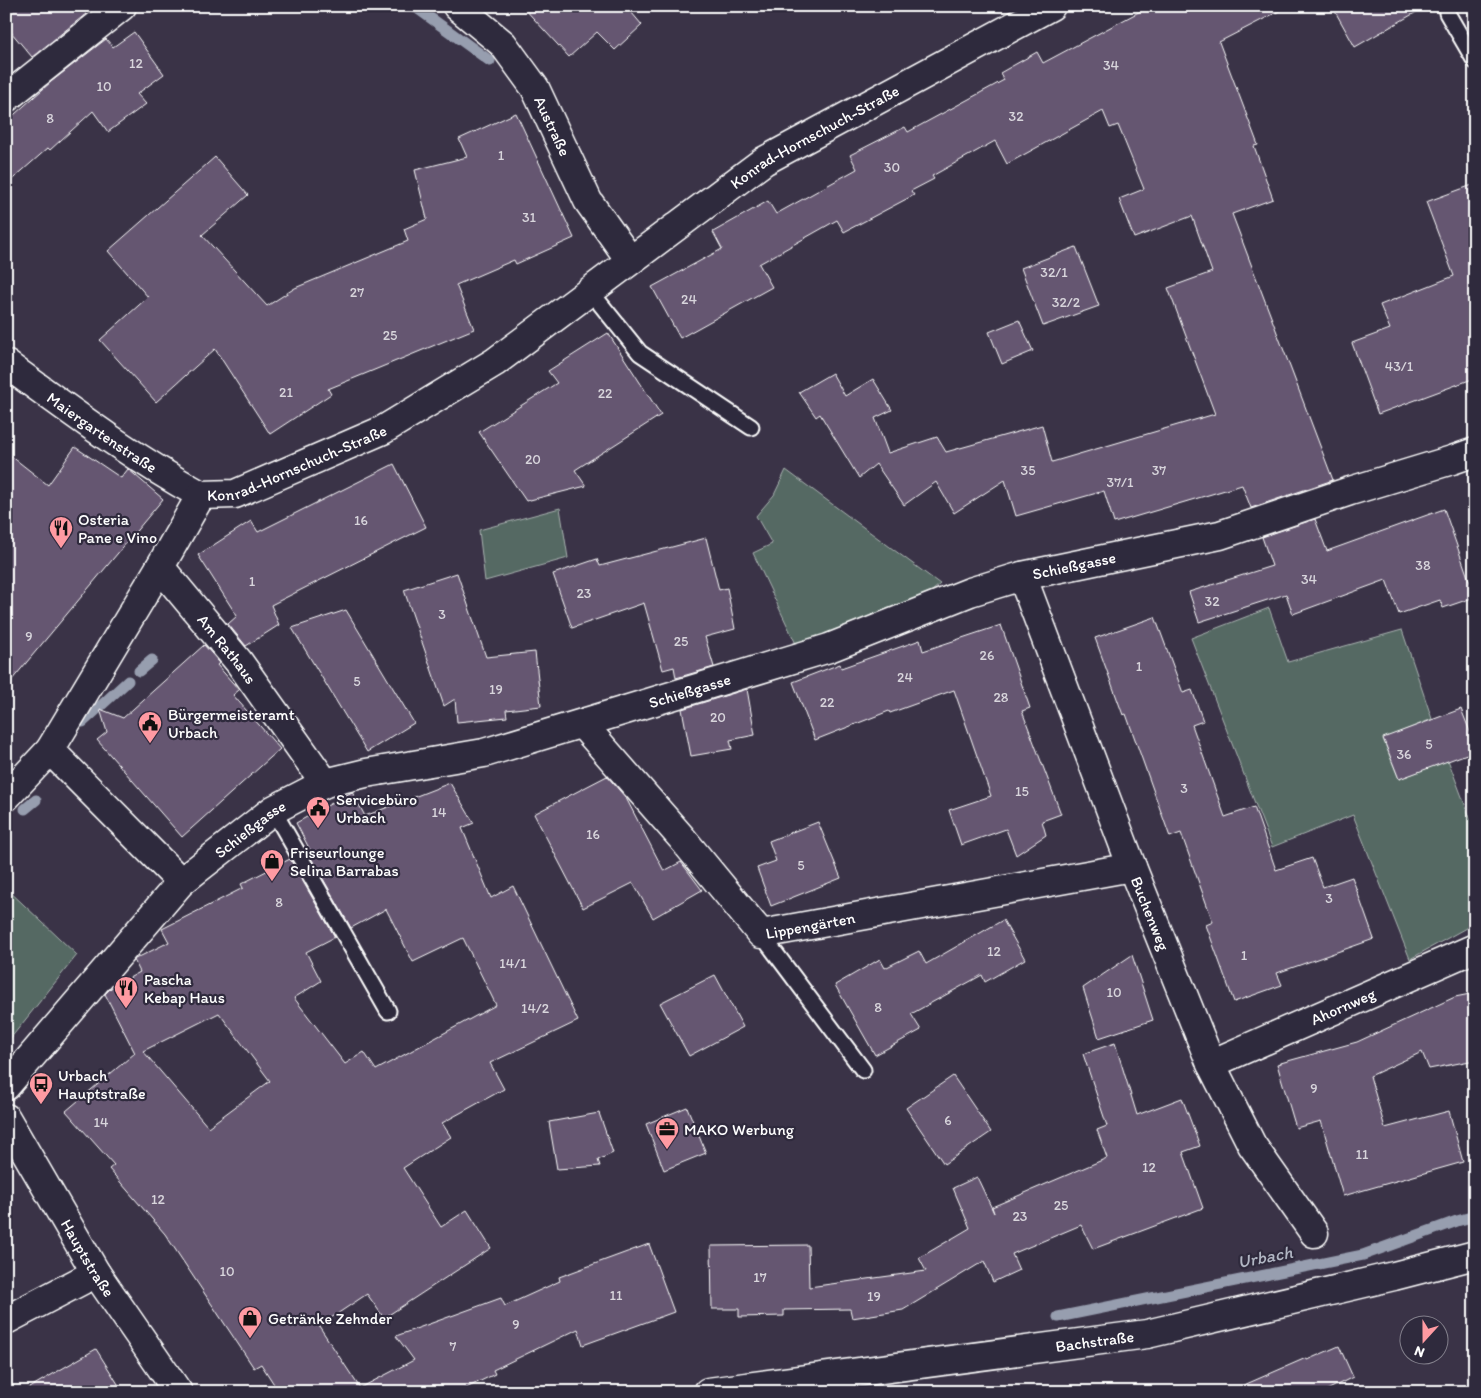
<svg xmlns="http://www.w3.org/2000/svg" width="1481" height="1398" viewBox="0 0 1481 1398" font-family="Itim,sans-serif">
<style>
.green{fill:#546963;stroke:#aab4b1}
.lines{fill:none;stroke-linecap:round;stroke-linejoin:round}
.stream{stroke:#979eaf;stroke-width:11}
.building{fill:#655671;stroke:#fff;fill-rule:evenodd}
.lane-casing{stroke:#fff;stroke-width:19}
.street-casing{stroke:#fff;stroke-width:31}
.secondary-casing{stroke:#fff;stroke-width:31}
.lane{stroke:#2f2a3d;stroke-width:15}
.street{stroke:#2f2a3d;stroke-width:28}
.secondary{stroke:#2f2a3d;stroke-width:28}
.labels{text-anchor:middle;stroke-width:4.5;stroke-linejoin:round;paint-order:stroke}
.number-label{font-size:14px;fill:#d8d5dc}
.street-label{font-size:16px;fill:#fff;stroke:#2f2a3d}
.poi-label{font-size:16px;fill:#fff;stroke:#2f2a3d;text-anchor:start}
.water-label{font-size:18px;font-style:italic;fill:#b1b6c3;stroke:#2f2a3d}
</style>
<rect width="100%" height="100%" fill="#3a3347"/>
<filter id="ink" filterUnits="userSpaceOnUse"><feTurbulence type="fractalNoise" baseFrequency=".02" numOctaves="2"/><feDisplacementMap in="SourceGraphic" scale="10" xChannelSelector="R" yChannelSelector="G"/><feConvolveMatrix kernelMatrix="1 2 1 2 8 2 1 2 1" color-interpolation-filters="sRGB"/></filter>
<g filter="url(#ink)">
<g class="green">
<path d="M786 470 940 584 921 601 797 646 753 553 772 544 756 516 774 495Z"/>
<path d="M560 508 568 558 485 581 479 530Z"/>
<path d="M1269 608 1288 662 1402 630 1432 719 1383 739 1399 779 1448 760 1475 831V923L1410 959 1353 815 1272 847 1191 638Z"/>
<path d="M6 888 77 955 6 1044Z"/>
</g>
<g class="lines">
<g class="stream">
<path d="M414 6 490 61"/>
<path d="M139 671 152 660"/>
<path d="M83 722 128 681"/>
<path d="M25 809 36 800"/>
<path d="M1058 1317 1363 1255 1457 1221 1475 1216"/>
</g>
</g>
<g class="building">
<path d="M6 6H80L86 14 32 57 6 26Z"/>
<path d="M522 6H626L642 25 615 50 597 32 569 57Z"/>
<path d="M1150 6H1289L1219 42 1258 145 1254 146 1273 199 1232 214 1333 480 1251 508 1242 485 1114 523 1104 491 1016 516 1005 480 954 513 936 482 904 505 876 464 859 478 820 414 816 417 799 392 832 373 845 396 873 379 892 410 875 418 888 453 937 437 946 452 1042 425 1052 462 1215 414 1168 288 1212 272 1192 216 1134 238 1119 199 1144 189 1118 125 1110 128 1103 111 1007 164 995 141 932 176 934 179 911 191 914 195 844 232 837 220 759 264 772 287 680 338 652 287 722 249 713 232 768 201 776 214 857 169 850 155 905 127 908 132 1004 80 1000 73 1037 52 1043 63Z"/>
<path d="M1332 6H1427L1355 47Z"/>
<path d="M134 32 164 74 137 94 146 104 108 132 93 111 50 150 48 148 6 185V122L52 81 106 39 113 47Z"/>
<path d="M516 113 574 238 516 264 514 260 456 285 474 329 328 389 331 394 270 434 215 349 156 402 100 340 148 297 108 251 215 157 248 195 202 235 267 306 295 288 408 241 404 229 427 219 415 170 467 157 459 139Z"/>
<path d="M1475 184V378L1378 414 1352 343 1390 329 1380 305 1454 276 1426 202Z"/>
<path d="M1076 247 1099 306 1043 326 1021 268Z"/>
<path d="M1019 320 1033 351 1002 364 989 332Z"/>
<path d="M608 333 661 415 575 470 586 486 526 501 479 432 557 383 548 371Z"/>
<path d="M75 447 121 478 128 469 163 499 6 687V452L48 485Z"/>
<path d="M394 464 426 527 271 605 279 625 246 646 228 624 237 616 198 555 251 521 258 532Z"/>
<path d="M1444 509 1475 597 1443 608 1440 600 1399 614 1386 580 1293 614 1286 594 1199 622 1189 592 1272 566 1262 537 1315 519 1327 551Z"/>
<path d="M706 538 719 590 727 588 735 629 705 637 714 667 676 678 674 667 663 670 644 603 572 628 553 574 597 559 600 566Z"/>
<path d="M457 573 486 657 535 652 541 706 506 710 507 717 457 722 455 699 444 706 404 590Z"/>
<path d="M346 610 414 723 367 752 292 628Z"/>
<path d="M1155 617 1183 693 1192 690 1203 721 1192 725 1225 817 1254 807 1276 870 1312 858 1323 887 1352 877 1374 939 1277 973 1282 985 1234 1002 1206 925 1213 922 1181 833 1170 837 1126 714 1123 715 1095 638Z"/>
<path d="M1001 625 1030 708 1022 711 1061 814 1042 821 1046 835 1016 855 1006 829 961 845 949 810 991 796 954 690 890 713 889 711 815 740 793 682 840 664 841 668 920 640 923 651Z"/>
<path d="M204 645 220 663 217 665 239 690 233 695 280 749 182 837 97 740 107 732 100 709 123 718Z"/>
<path d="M747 689 755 735 730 740 732 749 691 756 682 709Z"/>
<path d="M1461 709 1475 744V751L1399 779 1383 738Z"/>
<path d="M607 776 626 798 664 871 681 862 702 890 653 918 633 883 583 908 534 814Z"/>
<path d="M450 783 474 823 462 828 491 898 513 886 578 1021 490 1063 504 1089 442 1123 451 1137 403 1168 441 1227 467 1210 491 1248 384 1318 367 1294 319 1326 360 1388 414 1360 396 1336 501 1298 505 1306 560 1281 559 1277 649 1244 674 1312 583 1345 578 1329 493 1370 495 1374 458 1392H279L261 1364 254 1368 165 1234 109 1169 114 1165 66 1111 135 1053 105 994 111 988 140 972 134 960 135 959 169 942 162 929 243 888 241 884 290 859 335 937 306 952 321 981 294 998 345 1064 364 1052 376 1070 496 1005 463 938 413 962 386 909 351 928 307 851 310 850 296 823 352 792 365 816ZM219 1013 270 1081 208 1127 143 1051Z"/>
<path d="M818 822 841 878 771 906 757 868 776 861 769 841Z"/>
<path d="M1003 920 1025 959 985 982 982 975 911 1014 921 1030 875 1055 835 985 880 959 885 968 919 951 926 964Z"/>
<path d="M1132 955 1153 1020 1099 1038 1083 988Z"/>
<path d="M715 975 743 1027 689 1056 660 1003Z"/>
<path d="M1475 993V1060L1429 1069 1422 1052 1370 1076 1385 1128 1449 1111 1463 1162 1343 1196 1321 1121 1296 1128 1277 1064 1357 1042 1455 997Z"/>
<path d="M1115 1043 1137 1115 1182 1098 1200 1146 1183 1152 1203 1208 1093 1249 1081 1225 1012 1254 1019 1270 993 1282 984 1261 903 1310 852 1318 850 1309 784 1310V1316L739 1317V1309H712L711 1246 808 1245 809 1287 926 1271 919 1258 970 1228 953 1188 977 1177 994 1213 992 1207 1107 1158 1097 1130 1107 1126 1083 1054Z"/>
<path d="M953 1076 991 1132 944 1164 906 1108Z"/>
<path d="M687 1107 706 1153 664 1170 646 1124Z"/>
<path d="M599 1113 613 1153 598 1160 600 1166 557 1169 549 1122Z"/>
<path d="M1339 1346 1353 1377 1323 1392H1228L1306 1358 1307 1360Z"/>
<path d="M96 1349 123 1392H22Z"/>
</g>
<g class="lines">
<g class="lane-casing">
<g id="lane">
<path d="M1447 13 1475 61"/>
<path d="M590 291 640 353 751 427"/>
<path d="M273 810 388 1011"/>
<path d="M761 934 863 1070"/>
</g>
</g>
<g class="street-casing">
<g id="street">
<path id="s1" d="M457 6 503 44 535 88 588 201 630 260"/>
<path d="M6 98 122 6"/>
<path id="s2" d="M6 364C69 410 133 458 201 495"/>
<path id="s3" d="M201 495 235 494 383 430 495 362 764 161 1051 6"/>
<path id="s4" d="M160 567 239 662 325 783"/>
<path id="s5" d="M1022 576 1132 867 1211 1064 1252 1145 1314 1233"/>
<path id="s6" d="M582 724 681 837 761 934 1132 867"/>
<path d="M50 750 181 882"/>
<path d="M6 797 50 750 160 567 201 495"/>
<path id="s7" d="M1211 1064 1475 948"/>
<path id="s8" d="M6 1086 181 882 273 810 325 783 366 773 484 753 829 648 970 592 1022 576 1220 535 1350 491 1452 460 1475 452"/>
<path d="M6 1320 96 1273"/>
<path id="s9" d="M708 1392 1147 1334 1394 1276 1475 1255"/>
</g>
</g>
<g class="secondary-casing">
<g id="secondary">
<path id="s10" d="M6 1118 96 1273 178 1392"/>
</g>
</g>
<use href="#lane" class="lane"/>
<use href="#street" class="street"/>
<use href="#secondary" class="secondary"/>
</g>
</g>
<defs>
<g id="restaurant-pin" transform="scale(1.25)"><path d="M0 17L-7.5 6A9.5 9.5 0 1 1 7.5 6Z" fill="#ff9aa2" stroke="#2f2a3d"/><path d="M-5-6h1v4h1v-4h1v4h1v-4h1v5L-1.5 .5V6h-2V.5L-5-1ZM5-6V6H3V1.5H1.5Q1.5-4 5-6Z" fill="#111"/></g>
<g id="civic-pin" transform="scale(1.25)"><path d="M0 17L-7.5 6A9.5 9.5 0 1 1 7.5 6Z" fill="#ff9aa2" stroke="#2f2a3d"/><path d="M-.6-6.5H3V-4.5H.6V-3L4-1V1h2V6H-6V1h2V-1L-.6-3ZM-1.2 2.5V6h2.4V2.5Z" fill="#111"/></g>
<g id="shop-pin" transform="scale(1.25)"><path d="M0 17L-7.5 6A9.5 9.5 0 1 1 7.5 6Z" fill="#ff9aa2" stroke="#2f2a3d"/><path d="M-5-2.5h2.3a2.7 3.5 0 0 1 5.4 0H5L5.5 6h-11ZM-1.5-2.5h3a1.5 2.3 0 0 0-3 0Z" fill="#111"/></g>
<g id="bus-pin" transform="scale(1.25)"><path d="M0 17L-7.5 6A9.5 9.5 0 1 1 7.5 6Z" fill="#ff9aa2" stroke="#2f2a3d"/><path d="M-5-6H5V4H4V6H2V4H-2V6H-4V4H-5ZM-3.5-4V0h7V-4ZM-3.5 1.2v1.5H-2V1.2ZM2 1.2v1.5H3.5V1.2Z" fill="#111"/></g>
<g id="office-pin" transform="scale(1.25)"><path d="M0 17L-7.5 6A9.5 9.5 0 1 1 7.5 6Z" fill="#ff9aa2" stroke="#2f2a3d"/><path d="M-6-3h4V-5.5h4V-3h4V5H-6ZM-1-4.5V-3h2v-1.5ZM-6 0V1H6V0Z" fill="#111"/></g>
</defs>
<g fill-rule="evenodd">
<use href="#restaurant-pin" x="61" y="528"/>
<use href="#civic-pin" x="150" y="723"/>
<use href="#civic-pin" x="318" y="808"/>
<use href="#shop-pin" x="272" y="861"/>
<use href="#restaurant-pin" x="126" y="988"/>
<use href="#bus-pin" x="41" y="1084"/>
<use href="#office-pin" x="667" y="1129"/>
<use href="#shop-pin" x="250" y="1318"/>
</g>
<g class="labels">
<g class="number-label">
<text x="136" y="68">12</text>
<text x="1111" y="70">34</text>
<text x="104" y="91">10</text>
<text x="1016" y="121">32</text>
<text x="50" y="123">8</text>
<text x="501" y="160">1</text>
<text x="892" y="172">30</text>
<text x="529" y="222">31</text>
<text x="1054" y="277">32/1</text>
<text x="357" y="297">27</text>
<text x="689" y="304">24</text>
<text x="1066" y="307">32/2</text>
<text x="390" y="340">25</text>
<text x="1399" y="371">43/1</text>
<text x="286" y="397">21</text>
<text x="605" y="398">22</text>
<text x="533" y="464">20</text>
<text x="1028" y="475">35</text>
<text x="1159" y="475">37</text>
<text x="1120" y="487">37/1</text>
<text x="361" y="525">16</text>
<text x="1423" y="570">38</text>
<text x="1309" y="584">34</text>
<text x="252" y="586">1</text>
<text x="584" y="598">23</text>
<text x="1212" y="606">32</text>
<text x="442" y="619">3</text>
<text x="29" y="641">9</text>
<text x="681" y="646">25</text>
<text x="987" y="660">26</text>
<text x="1139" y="671">1</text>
<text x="905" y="682">24</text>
<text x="357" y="686">5</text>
<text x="496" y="694">19</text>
<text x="1001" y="702">28</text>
<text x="827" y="707">22</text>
<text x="718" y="722">20</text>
<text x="1429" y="749">5</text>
<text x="1404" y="759">36</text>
<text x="1184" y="793">3</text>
<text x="1022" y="796">15</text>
<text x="439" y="817">14</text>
<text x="593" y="839">16</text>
<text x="801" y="870">5</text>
<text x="1329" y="903">3</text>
<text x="279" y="907">8</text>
<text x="994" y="956">12</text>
<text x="1244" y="960">1</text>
<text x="513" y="968">14/1</text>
<text x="1114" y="997">10</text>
<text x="878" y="1012">8</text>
<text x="535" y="1013">14/2</text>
<text x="1314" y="1093">9</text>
<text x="948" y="1125">6</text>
<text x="101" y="1127">14</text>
<text x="1362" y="1159">11</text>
<text x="1149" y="1172">12</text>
<text x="158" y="1204">12</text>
<text x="1061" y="1210">25</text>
<text x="1020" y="1221">23</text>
<text x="227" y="1276">10</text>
<text x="760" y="1282">17</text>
<text x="616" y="1300">11</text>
<text x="874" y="1301">19</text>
<text x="516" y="1329">9</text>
<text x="453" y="1351">7</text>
</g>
<g class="street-label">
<text dy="6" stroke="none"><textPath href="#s1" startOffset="156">Austraße</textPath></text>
<text dy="6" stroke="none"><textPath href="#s3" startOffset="718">Konrad-Hornschuch-Straße</textPath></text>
<text dy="6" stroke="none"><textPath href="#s2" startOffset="118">Maiergartenstraße</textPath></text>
<text dy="6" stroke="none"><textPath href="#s3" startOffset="102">Konrad-Hornschuch-Straße</textPath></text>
<text dy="6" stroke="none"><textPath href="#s8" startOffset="1226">Schießgasse</textPath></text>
<text dy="6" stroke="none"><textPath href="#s4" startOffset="106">Am Rathaus</textPath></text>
<text dy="6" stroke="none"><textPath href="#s8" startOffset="821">Schießgasse</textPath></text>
<text dy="6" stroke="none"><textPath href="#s8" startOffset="356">Schießgasse</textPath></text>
<text dy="6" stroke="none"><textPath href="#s5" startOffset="361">Buchenweg</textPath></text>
<text dy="6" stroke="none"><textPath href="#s6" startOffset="326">Lippengärten</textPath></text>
<text dy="6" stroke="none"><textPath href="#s7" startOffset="144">Ahornweg</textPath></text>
<text dy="6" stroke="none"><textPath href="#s10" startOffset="162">Hauptstraße</textPath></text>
<text dy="6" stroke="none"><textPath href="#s9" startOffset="390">Bachstraße</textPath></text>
</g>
<g class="poi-label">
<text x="78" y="525">Osteria<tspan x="78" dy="18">Pane e Vino</tspan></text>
<text x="168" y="720">Bürgermeisteramt<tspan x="168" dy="18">Urbach</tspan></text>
<text x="336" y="805">Servicebüro<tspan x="336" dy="18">Urbach</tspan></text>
<text x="290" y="858">Friseurlounge<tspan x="290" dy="18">Selina Barrabas</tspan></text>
<text x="144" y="985">Pascha<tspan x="144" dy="18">Kebap Haus</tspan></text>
<text x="58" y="1081">Urbach<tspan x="58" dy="18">Hauptstraße</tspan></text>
<text x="684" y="1135">MAKO Werbung</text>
<text x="268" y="1324">Getränke Zehnder</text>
</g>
<g class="water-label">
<text transform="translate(1265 1257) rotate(-11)" y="6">Urbach</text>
</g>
</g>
<rect width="1481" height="1398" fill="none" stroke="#2f2a3d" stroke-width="25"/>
<rect x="12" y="12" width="1456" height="1373" fill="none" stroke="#fff" stroke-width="2" filter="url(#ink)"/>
<g transform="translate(1424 1340) rotate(201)"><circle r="24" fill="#2f2a3d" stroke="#827f8b"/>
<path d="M0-4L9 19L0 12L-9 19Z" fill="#ff9aa2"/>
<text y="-8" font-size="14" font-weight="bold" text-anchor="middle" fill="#ffffff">N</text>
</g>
</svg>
